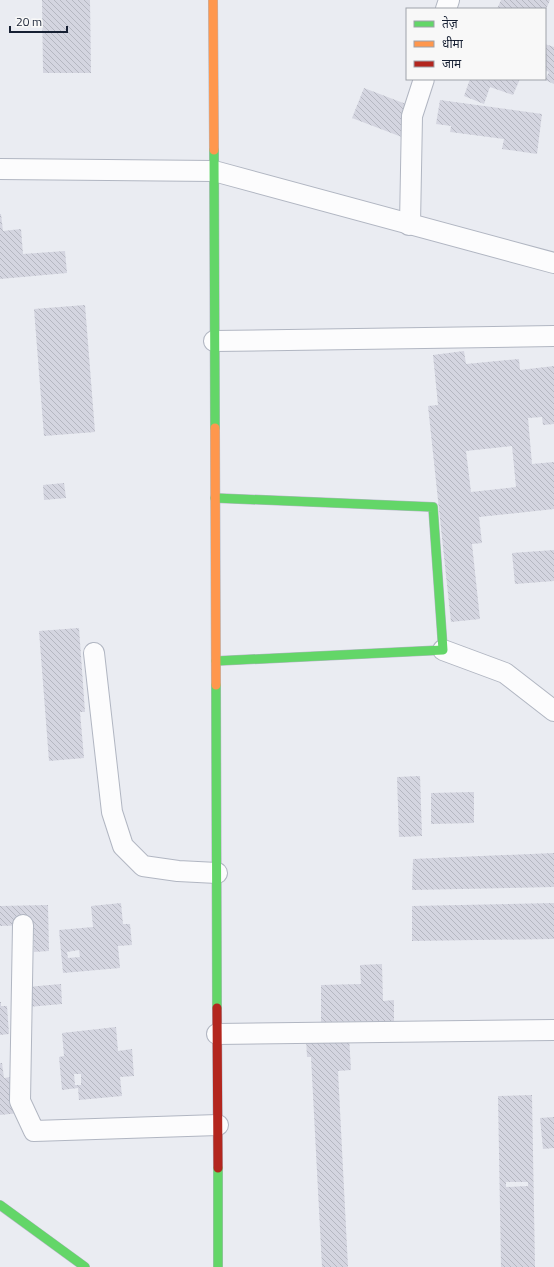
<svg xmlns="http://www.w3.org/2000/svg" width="554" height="1267" viewBox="0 0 554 1267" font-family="'Titillium Web','Noto Sans Devanagari',sans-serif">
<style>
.building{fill:url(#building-back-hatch);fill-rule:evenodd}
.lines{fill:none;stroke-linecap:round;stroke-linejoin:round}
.street-casing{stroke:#b1b6c2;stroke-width:22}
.fast-casing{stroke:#b1b6c2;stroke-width:10}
.slow-casing{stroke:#b1b6c2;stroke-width:10}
.jam-casing{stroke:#b1b6c2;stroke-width:10}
.street{stroke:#fcfcfd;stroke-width:20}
.fast{stroke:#63d668;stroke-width:9}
.slow{stroke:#ff974d;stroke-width:9}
.jam{stroke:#b3261e;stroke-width:9}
</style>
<defs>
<pattern id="building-back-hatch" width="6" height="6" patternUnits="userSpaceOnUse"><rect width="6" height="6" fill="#d4d5e0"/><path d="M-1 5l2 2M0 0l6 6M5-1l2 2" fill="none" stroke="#b5b7c1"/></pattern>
</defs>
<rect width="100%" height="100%" fill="#eaecf2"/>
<g class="building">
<path d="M42 0H90L91 73H43Z"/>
<path d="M501 0H550L545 12V9H497Z"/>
<path d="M545 44 554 47V84L545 80 549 72 545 70Z"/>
<path d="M470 79H520L513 95 490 87 484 104 464 96Z"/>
<path d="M364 88 419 109 407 139 352 118Z"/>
<path d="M440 100 542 114 537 154 502 149 504 139 450 132 451 126 436 124Z"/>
<path d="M0 214H1L3 231 21 229 23 254 65 251 67 273 0 279Z"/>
<path d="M85 305 95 432 44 436 34 309Z"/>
<path d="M464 351 466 364 519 359 520 370 554 366V424L543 425 542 417 528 418 532 464 554 462V509L479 517 482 543 472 544 480 619 451 622 428 406 438 405 433 355ZM512 446 516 487 471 492 466 451Z"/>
<path d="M64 483 66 498 44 500 43 485Z"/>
<path d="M554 550V581L515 584 512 553Z"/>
<path d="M79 628 85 712H80L84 758 49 761 39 631Z"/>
<path d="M420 776 422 836 399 837 397 777Z"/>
<path d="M474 792V823L431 824V793Z"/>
<path d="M554 853V887L412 890 413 859Z"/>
<path d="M121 903 123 924H130L132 945 118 946 120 968 63 973 59 930 93 927 91 906ZM79 950 80 957 68 958 67 952Z"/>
<path d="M554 903V939L412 941V906Z"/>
<path d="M48 905 49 951 34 952V925L0 926V906Z"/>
<path d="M382 964 383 1001 394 1000V1021L321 1022V985L361 984 360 965Z"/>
<path d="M61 984 62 1004 28 1007 27 987Z"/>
<path d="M0 1002H1V1006H7L9 1034 0 1035Z"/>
<path d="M116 1027 118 1051 132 1049 134 1076 120 1077 122 1096 79 1100 78 1088 62 1090 59 1057 64 1056 62 1033ZM74 1074H81V1085H75Z"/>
<path d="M349 1036 351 1070 338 1071 348 1267H322L311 1057H307L306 1039Z"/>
<path d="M0 1063H2L4 1078 17 1076 20 1113 0 1115Z"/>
<path d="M532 1095 535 1267H501L498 1096ZM506 1182H528V1186L506 1187Z"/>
<path d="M554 1117V1148L543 1149 540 1118Z"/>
</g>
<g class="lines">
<g class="street-casing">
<g id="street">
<path d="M446 9 449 0"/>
<path d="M0 169 214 171 554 263"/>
<path d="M409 225 410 224 412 116 424 79"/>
<path d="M214 341 554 336"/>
<path d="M443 650 505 673 554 711"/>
<path d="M94 653 112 812 123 846 143 866 178 871 217 873"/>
<path d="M23 925 20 1101 34 1131 218 1125"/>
<path d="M217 1034 554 1030"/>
</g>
</g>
<g class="fast-casing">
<g id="fast">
<path d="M214 150 215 428"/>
<path d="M215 498 433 507 443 650 216 661"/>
<path d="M216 685 217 1008"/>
<path d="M218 1168V1267"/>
<path d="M0 1205 85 1267"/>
</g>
</g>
<g class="slow-casing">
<g id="slow">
<path d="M213 0 214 150"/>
<path d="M215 428 216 685"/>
</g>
</g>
<g class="jam-casing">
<path id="jam" d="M217 1008 218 1168"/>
</g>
<use href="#street" class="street"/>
<use href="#fast" class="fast"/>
<use href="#slow" class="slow"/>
<use href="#jam" class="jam"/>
</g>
<rect x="406" y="8" width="140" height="72" fill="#f8f8f8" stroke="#9ea2a9"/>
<rect x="414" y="21" width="20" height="6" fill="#63d668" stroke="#9ea2a9"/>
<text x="442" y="28" font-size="12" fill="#172033">तेज़</text>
<rect x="414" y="41" width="20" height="6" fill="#ff974d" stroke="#9ea2a9"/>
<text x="442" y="48" font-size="12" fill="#172033">धीमा</text>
<rect x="414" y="61" width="20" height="6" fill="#b3261e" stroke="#9ea2a9"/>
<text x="442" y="68" font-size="12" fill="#172033">जाम</text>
<path d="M10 26v6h57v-6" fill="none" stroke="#172033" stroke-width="2"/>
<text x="16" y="26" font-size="12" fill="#172033" stroke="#f8f8f8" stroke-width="3" paint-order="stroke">20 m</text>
</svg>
